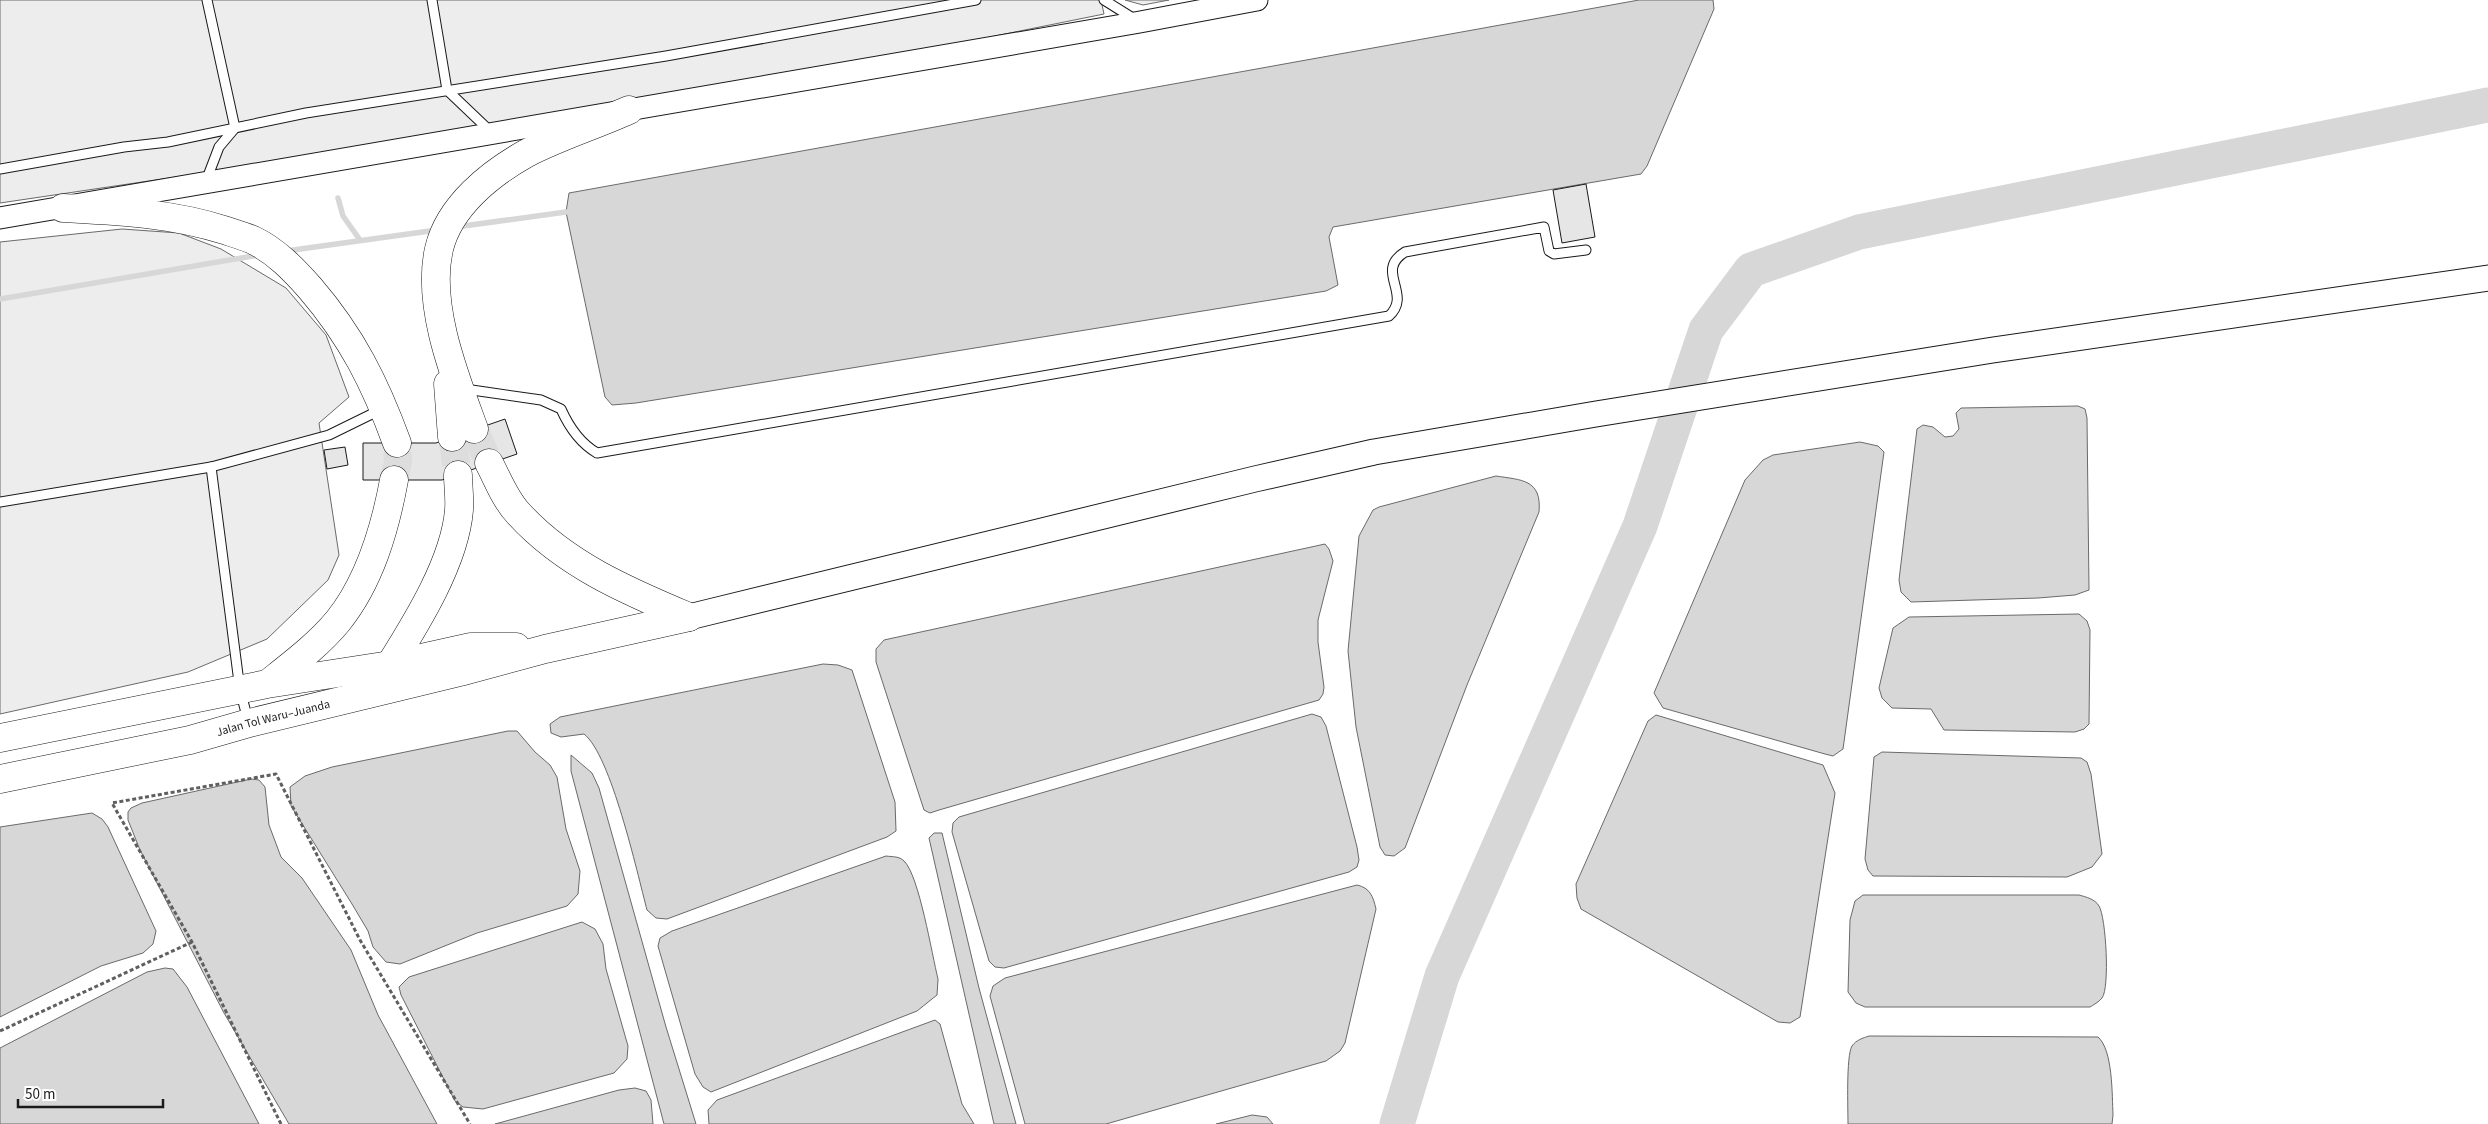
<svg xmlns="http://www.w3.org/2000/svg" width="2488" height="1124" viewBox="0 0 2488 1124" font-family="'Source Sans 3',sans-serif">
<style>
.built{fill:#ededed;stroke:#6a6a6a}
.water{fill:#d7d7d7;stroke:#6a6a6a}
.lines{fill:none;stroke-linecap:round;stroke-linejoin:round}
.stream{stroke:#d7d7d7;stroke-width:5.5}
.river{stroke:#d7d7d7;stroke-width:35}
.building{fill:#e6e6e6;stroke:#1a1a1a}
.motorway-tunnel{stroke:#ddd;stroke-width:28;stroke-dasharray:28 14;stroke-linecap:butt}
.service-casing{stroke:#1a1a1a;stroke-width:11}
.tertiary-casing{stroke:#1a1a1a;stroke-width:23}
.secondary-casing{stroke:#1a1a1a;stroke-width:27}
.motorway-casing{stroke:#1a1a1a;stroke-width:29}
.path{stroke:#5f5f5f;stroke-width:3;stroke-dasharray:4 2.5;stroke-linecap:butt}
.service{stroke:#fff;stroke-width:9}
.tertiary{stroke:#fff;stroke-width:21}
.secondary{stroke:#fff;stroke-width:25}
.motorway{stroke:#fff;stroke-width:28}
.labels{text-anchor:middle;stroke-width:4;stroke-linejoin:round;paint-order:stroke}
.street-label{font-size:12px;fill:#1a1a1a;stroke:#fff}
</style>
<rect width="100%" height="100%" fill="#fff"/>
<g class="built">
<path d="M0 0H1101L1104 14 629 110 0 203Z"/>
<path d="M1125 0H1169L1143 5Z"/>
<path d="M122 229 179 233 221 249 286 288 326 335 349 397 319 423 339 555 328 580 267 639 188 672 0 714V242Z"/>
</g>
<g class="water">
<path d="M1639 0H1713L1714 9 1647 166 1641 174 1333 227 1329 237 1338 285 1326 291 636 403 612 405 605 397 566 212 569 193Z"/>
<path d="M2078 406 2085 409 2087 418 2089 590 2075 595 2038 598 1911 602 1901 592 1899 580 1917 429 1923 425 1933 427 1945 437 1953 436 1959 429 1956 413 1961 408Z"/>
<path d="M1860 442 1878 446 1884 452 1843 749 1833 756 1825 754 1663 708 1654 693 1745 480 1763 460 1773 455Z"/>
<path d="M1496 476C1521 480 1542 479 1539 512L1467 685 1405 848 1394 856 1385 855 1380 847 1356 727 1348 651 1359 536 1373 510 1379 507Z"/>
<path d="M1325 544 1329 549 1333 561 1318 620V642L1324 687 1323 694 1319 700 939 810 930 813 924 810 876 662V649L884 640Z"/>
<path d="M2079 614 2087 621 2090 630 2089 724 2084 729 2075 732 1944 730 1931 709 1892 708 1882 698 1879 688 1893 628 1909 617Z"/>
<path d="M823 664 838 665 852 670 895 802 896 831 887 837 667 919 656 918 647 910C637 872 611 755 584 734L561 737 551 733 550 724 560 717Z"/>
<path d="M1312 714 1321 717 1326 726 1357 847 1359 860 1357 867 1349 872 1004 968 995 967 989 961 952 832 953 823 959 817Z"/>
<path d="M1656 715 1823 765 1835 793 1800 1017 1790 1023 1778 1022 1581 909 1577 898 1576 884 1648 721Z"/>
<path d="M508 731H517L535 752 550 765 557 777 566 829 580 871 578 894 567 906 477 933 400 964 386 962 373 947 368 931 352 904 291 806 290 787 305 776 332 767Z"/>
<path d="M1882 752 2081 758 2087 762 2091 774 2102 854 2092 867 2067 877 1873 876 1868 870 1865 859 1874 757Z"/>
<path d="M571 755 592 773 599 788 666 1027 696 1124H664L571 771Z"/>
<path d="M251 779 259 780 265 787 269 825 281 857 302 878 351 950 378 1015 437 1124H289L224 1013 140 850 128 820V812L131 808 142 803Z"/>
<path d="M92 813 102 819 108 827 156 931 153 944 143 953 101 966 0 1017V827Z"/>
<path d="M934 833H942L979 988 1016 1124H994L929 838Z"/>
<path d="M886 856C893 857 899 856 904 861 919 875 932 955 938 979L937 995 917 1011 711 1092 703 1087 695 1074 658 946 660 938 672 931Z"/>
<path d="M1357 885C1370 888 1373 896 1376 909L1345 1043 1340 1051 1326 1061 1106 1124H1025L990 996 993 986 1005 978Z"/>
<path d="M1863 895H2079C2086 897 2095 899 2099 906 2106 917 2110 988 2102 998 2099 1002 2093 1005 2090 1007H1865L1856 1003 1848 992 1850 920 1855 901Z"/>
<path d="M582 922 595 929 603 944 606 969 628 1046 627 1059 614 1073 483 1109 463 1107 455 1101 401 995 399 987 409 977Z"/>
<path d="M165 968 173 969 187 987 259 1124H0V1048L147 972Z"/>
<path d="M935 1020 940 1024 962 1104 974 1124H709L708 1110 717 1100Z"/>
<path d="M1869 1036 2098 1037C2113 1050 2112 1095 2113 1115L2112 1124H1848C1848 1109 1846 1056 1852 1046 1856 1040 1863 1038 1869 1036Z"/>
<path d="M635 1088 646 1091 651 1100 653 1124H495L619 1090Z"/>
<path d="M1252 1115 1267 1117 1273 1124H1216Z"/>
</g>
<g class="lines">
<g class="stream">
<path d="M338 198 343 216 360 240"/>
<path d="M456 227 566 212"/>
<path d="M286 251 437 230"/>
<path d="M0 299 259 255"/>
</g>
<path class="river" d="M1397 1124 1442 976 1640 526 1706 330 1751 270 1859 232 2488 105"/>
</g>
<g class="building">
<path d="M1586 184 1595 237 1562 243 1553 190Z"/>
<path d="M505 419 517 454 442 480H363V443H436Z"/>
<path d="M345 447 348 465 327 469 324 450Z"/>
</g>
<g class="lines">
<g class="motorway-tunnel">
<path d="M474 429 489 463"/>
<path d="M452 437 458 475"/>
<path d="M394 480 398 462 397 443"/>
</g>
<g class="service-casing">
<g id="service">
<path d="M432 0 447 90 490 131"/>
<path d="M1104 0 1136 20"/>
<path d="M0 169 124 147 168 142 306 113 666 56 976 0"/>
<path d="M206 181 219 147 235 128 207 0"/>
<path d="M465 389 541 400 561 409C569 427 580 443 597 453L1389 316C1413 294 1374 271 1405 252L1544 227 1549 251 1554 254 1586 250"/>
<path d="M211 467 240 690 248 720"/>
<path d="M0 502 211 467 329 435 382 409"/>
</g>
</g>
<g class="tertiary-casing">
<path id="tertiary" d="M0 218 1140 22 1257 0"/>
</g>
<g class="secondary-casing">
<path id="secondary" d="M689 617 1255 479 1374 452 1596 414 1993 350 2488 278"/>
</g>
<g class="motorway-casing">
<g id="motorway">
<path d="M63 208C118 211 171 213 224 230 233 233 244 236 253 240 276 251 294 270 310 288 352 337 375 383 397 443"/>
<path d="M448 384 452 437"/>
<path d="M474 429C455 377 426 305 439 249 449 206 491 173 527 153 560 136 596 125 629 110"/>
<path d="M489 463C498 480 505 499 518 513 564 564 627 591 689 617"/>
<path d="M382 672 390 665C417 622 455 561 459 510 460 498 458 486 458 475"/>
<path d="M270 682C294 663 319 644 338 621 370 581 385 529 394 480"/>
<path d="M0 738 267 684 390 665 471 647H516"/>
<path id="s1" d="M0 779 190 740 249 723 460 672 545 649 689 617"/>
</g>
</g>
<g class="path">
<path d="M0 1031 192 942"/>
<path d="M281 1124 192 942 112 803 276 774 360 940 470 1124"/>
</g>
<use href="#service" class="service"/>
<use href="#tertiary" class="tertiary"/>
<use href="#secondary" class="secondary"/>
<use href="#motorway" class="motorway"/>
</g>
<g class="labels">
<g class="street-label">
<text dy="4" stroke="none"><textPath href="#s1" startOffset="280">Jalan Tol Waru–Juanda</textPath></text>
</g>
</g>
<path d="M18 1099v8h145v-8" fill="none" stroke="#1a1a1a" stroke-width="2.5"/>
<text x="25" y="1099" font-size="15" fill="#1a1a1a" stroke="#ffffff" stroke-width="4" paint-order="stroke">50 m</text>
</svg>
